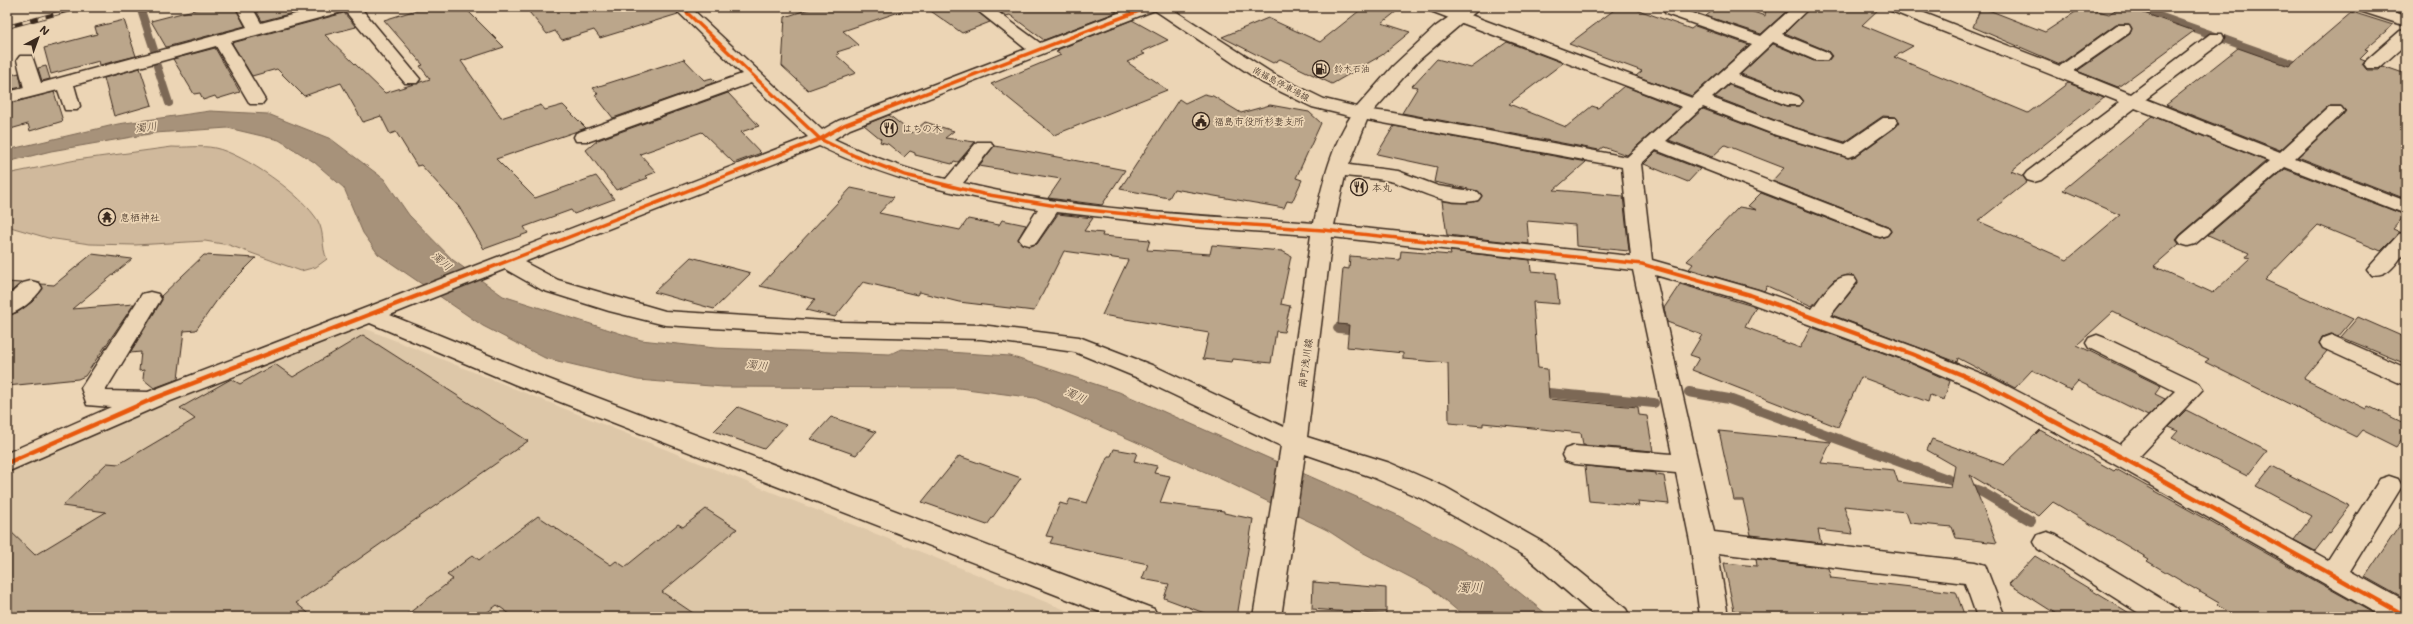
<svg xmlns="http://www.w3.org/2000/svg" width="2413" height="624" viewBox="0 0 2413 624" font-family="Mali,'Klee One',sans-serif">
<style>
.built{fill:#ddc7a8}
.green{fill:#d0b99c;stroke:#86725d}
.water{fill:#a7927a;stroke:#7c6855}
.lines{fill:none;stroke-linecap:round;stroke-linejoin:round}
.stream-far1{stroke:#7c6855;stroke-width:8}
.stream{stroke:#7c6855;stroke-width:10}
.building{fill:#bba68b;stroke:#3b2a1e}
.minor-casing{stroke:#3b2a1e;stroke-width:3}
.major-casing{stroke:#3b2a1e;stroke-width:3}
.minor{fill:#ecd5b5;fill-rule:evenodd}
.major{fill:#ecd5b5;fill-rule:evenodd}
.rail-casing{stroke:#3b2a1e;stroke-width:4}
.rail{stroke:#ecd5b5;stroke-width:2.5;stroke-dasharray:8;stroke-linecap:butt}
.cycleway-far1-casing{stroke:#ecd5b5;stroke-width:5.5}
.cycleway-casing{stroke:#ecd5b5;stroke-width:7}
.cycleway-far1{stroke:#e8590c;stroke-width:3.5}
.cycleway{stroke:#e8590c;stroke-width:4.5}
.labels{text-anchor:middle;stroke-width:3.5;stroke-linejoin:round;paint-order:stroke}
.far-poi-label{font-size:9px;fill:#3b2a1e;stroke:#ecd5b5;text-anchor:start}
.far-street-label{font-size:9px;fill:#3b2a1e;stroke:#ecd5b5}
.poi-label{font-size:10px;fill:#3b2a1e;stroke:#ecd5b5;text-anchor:start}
.street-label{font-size:10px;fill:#3b2a1e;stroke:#ecd5b5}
.water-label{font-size:11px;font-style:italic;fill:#513f30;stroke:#ecd5b5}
.near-water-label{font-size:13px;font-style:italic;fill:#513f30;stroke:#ecd5b5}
</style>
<rect width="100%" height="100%" fill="#ecd5b5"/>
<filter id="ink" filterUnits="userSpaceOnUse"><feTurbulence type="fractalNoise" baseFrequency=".025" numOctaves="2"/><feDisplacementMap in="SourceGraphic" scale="8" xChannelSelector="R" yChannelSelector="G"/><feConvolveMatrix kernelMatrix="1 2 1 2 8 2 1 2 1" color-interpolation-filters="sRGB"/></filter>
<g filter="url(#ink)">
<path class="built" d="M364 328 774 493 1078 615 1077 617H7V473L32 460 178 398 316 343Z"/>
<path class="green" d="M172 147C185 148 201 145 215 148 244 154 303 195 318 221 325 234 321 247 327 259L316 267 301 271 229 245 205 241 135 245 90 244 48 238 7 226V174L76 160Z"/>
<path class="water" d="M210 111 268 114 331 139 384 179 409 215 453 260 503 296 641 340 715 348 890 354 901 349 1010 356 1119 392 1395 514 1478 559 1550 617H1465L1429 587 1356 549 1327 530 1219 478 1035 398 959 388 723 387 638 380 545 358 483 326 378 254 363 233 344 188 314 162 279 140 228 128 155 133 51 151 7 162V150L118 124Z"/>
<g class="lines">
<g class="stream-far1">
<path d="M2134 7 2302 67"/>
<path d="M141 10 154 50"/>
<path d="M156 63 169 103"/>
</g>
<g class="stream">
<path d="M1338 328 1360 330"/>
<path d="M1538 392 1654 403"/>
<path d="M1689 392 1729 399 1982 492 2031 521"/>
</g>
</g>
<g class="building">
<path d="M205 7H235L245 26 166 47 151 21Z"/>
<path d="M254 7H316L262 21Z"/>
<path d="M426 7H464L504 47 461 61 501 118 541 105 545 110 563 105 586 128 496 159 535 198 596 176 614 199 574 214 571 210 524 227 528 233 484 249 459 207 421 165 417 166 396 132 390 134 381 116 363 122 341 83 304 96 277 69 252 76 232 43 344 13 356 27 325 35 385 93 430 79 420 66 423 65 384 20Z"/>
<path d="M525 7H672L678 14 600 38 594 30 562 40 555 31 547 34Z"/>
<path d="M815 7H901L902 11 843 31 859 45 837 52 839 54 836 55 856 73 808 90 782 66 785 17Z"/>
<path d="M925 7H972L990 22 962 33Z"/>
<path d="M994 7H1109L1117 12 1044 40 1010 15 1006 16Z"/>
<path d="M1364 7H1402L1382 23 1410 32 1382 55 1332 84 1280 59 1273 63 1222 37 1268 18 1320 42Z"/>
<path d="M1618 7H1630L1691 29 1695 26 1749 45 1692 96 1636 76 1642 71 1569 44Z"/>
<path d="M1717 7H1739L1765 16 1766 7H1791L1761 34 1706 16Z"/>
<path d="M1811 7H1881L1862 25 1913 46 1894 57 2028 113 2068 83 2104 97 2011 171 2023 176 2027 182 1978 221 2067 260 2120 215 2063 190 2152 116 2266 161 2180 235 2176 240 2179 244 2154 266 2213 293 2250 258 2246 257 2249 253 2208 235 2285 169 2405 215 2393 229 2400 232 2381 251 2318 225 2265 280 2353 319 2338 337 2330 334 2322 337 2319 344 2327 351 2304 379 2366 409 2368 406 2406 424V433L2396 447 2362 430 2356 437 2205 362 2209 359 2113 312 2077 345 2161 386 2155 394 2165 399 2148 416 2078 381 2070 390 2032 370 2015 388 1958 358 1957 362 1832 315 1858 283 1854 276 1847 275 1834 280 1812 306 1767 286 1764 291 1689 269 1693 264 1687 261 1739 207 1757 210 1748 206 1761 193 1872 236 1880 238 1887 236 1891 232 1888 226 1772 181 1784 168 1725 145 1712 157 1669 140 1703 109 1775 136 1848 158 1856 156 1896 127 1900 122 1896 117 1883 116 1845 142 1790 126 1715 97 1729 85 1786 106H1800L1804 101 1800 96 1741 74 1773 44 1814 61H1828L1832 56 1828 51 1785 33Z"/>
<path d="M1981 7 2045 32 2083 7 2109 14 2120 7H2127L2194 31 2118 87 2077 71 2130 34 2132 28 2129 24H2116L2060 64 1973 27Z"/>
<path d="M2352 12 2393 25 2365 49 2368 50 2360 58 2365 60 2362 64 2367 70H2379L2383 66 2406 74V199L2298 157 2342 116 2346 111 2341 106H2328L2280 150 2166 105 2238 48 2289 66Z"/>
<path d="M124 20 136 56 100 65 99 61 51 74 44 48 97 34 95 27Z"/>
<path d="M1132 20 1168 40 1141 52 1145 54 1127 62 1167 90 1054 135 991 84 1061 55 1056 52 1059 51 1057 50Z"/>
<path d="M1507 42 1563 63 1509 104 1566 127 1592 106 1598 108 1624 86 1679 108 1627 155 1603 147 1599 150 1402 113 1418 87 1412 86 1437 59 1471 68Z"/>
<path d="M215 48 240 92 217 99 215 96 203 100 200 93 194 94 173 59Z"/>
<path d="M684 59 704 80 712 78 716 82 613 118 595 95 598 94 593 88Z"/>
<path d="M46 66 50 79 42 81 38 68Z"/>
<path d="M140 68 152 105 114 116 104 78Z"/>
<path d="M19 73 22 87 7 90V76Z"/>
<path d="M54 92 63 121 30 131 28 124 7 130V104Z"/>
<path d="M728 93 759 126 741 132 761 153 734 163 702 132 640 154 656 172 646 176 648 178 616 190 586 150 598 140Z"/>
<path d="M1204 94 1213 96 1241 113 1270 105 1309 112 1321 123 1296 178 1302 180 1292 202 1287 201 1284 208 1174 189 1169 198 1120 189 1179 99 1185 103Z"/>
<path d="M889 115 912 133 925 122 954 131 945 138 975 142 958 162 954 161 952 164 915 155V153L910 151 904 157 888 144 880 142 881 139 864 125Z"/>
<path d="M1394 126 1586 162 1554 190 1623 196 1629 251 1576 246 1575 225 1527 221 1529 244 1447 235 1442 201 1467 203 1478 201 1482 195 1478 191 1434 182 1437 167 1377 154Z"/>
<path d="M994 146 1026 151 1125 170 1102 205 1048 198 1061 179 979 166Z"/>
<path d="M1656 152 1700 169 1688 182 1644 164Z"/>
<path d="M851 188 894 197 879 213 960 230 968 219 999 225 1002 220 1026 225 1018 239 1022 244 1029 246 1037 244 1058 214 1093 218 1084 231 1103 233 1102 236 1150 240 1147 250 1210 254 1212 245 1282 251 1291 256 1281 304 1290 306 1284 332 1276 331 1271 363 1233 359 1232 362 1203 359 1209 333 1102 315 1128 260 1064 251 1034 311 959 302 919 292 917 295 863 282 835 317 806 310 815 299 760 286Z"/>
<path d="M1401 251 1451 255 1450 251 1530 260 1531 271 1556 273 1559 304 1533 302 1538 368 1547 369 1549 399 1638 407 1639 415 1647 416 1653 451 1583 445 1581 433 1483 423V426L1449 423 1448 363 1403 359V353L1347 347 1349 325 1338 324 1343 268 1349 269 1350 256 1400 260Z"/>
<path d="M92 254 132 259 72 309 134 304 85 376 78 379 7 386V316L18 312 32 302 43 289 41 284 54 285Z"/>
<path d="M204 255 256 258 225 289 196 330 184 331 178 379 154 388 143 379 144 370 139 371 141 352 130 353 162 300 161 296Z"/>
<path d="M691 257 751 273 714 309 654 292Z"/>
<path d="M7 282 21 283 7 295Z"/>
<path d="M1680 284 1756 307 1745 327 1800 348 1811 327 1903 360 1950 381 1944 400 1930 395 1928 402 1861 377 1838 427 1692 370 1699 358 1690 355 1702 335 1667 322 1664 308Z"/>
<path d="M2358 317 2406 338V364L2341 337Z"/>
<path d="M363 335 528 441 296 603 313 617H7V528L35 555 106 512 62 506 107 463 119 464 195 419 180 408 231 379 240 384 275 364 293 377Z"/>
<path d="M738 407 786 425 764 449 714 431Z"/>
<path d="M2186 410 2267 451 2247 476 2172 438 2178 431 2169 427Z"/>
<path d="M831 417 876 432 856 455 811 439Z"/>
<path d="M2040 430 2114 471 2116 469 2380 617H2237L2217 605 2219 603 2147 561 2149 559 2053 502 2039 516 1970 475 1997 543 1956 538 1952 527 1910 523 1906 512 1844 506 1853 534 1818 530 1821 543 1751 535 1743 500H1734L1719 431 1831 442 1821 463 1894 470 1898 482 1951 488 1955 466 1927 450 1932 439 2004 465Z"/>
<path d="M1114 449 1137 453 1134 461 1157 466 1154 473 1170 476 1160 503 1224 511V513L1253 519 1237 617H1215L1164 598 1169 584 1142 579 1148 564 1050 543 1053 537 1046 536 1060 503 1067 505 1070 499 1087 503 1108 456H1111Z"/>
<path d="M959 456 1021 478 987 525 922 502Z"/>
<path d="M1585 466 1656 473V475L1664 476 1669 504 1638 501 1639 506 1589 501Z"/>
<path d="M2272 466 2350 506 2315 551 2294 540 2312 516 2256 486Z"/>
<path d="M706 509 737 529 662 592 699 617H514L497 605 481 617H404L453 579 447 575 473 555 479 560 538 516 611 565 616 561 625 567 678 524 683 527Z"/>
<path d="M2406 516V600L2365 577Z"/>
<path d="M2035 556 2136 617H2061L2009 584Z"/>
<path d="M1756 559 1828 568 1831 578 1956 592 1965 617H1784L1734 611 1724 563 1757 566Z"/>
<path d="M1313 582 1386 588V615L1312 609Z"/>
</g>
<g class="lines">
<g class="minor-casing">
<g id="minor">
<path d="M236 7H252L261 23 322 7H360L420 79 417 83H405L345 11 230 42 265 100 262 104H250L216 46 74 85 80 106 77 110H65L58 90 7 103V92L24 88 17 60 20 56H32L41 83 247 27Z"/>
<path d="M673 7H690L822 130 838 121 1026 49 973 7H991L1040 43 1134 7H1157L1155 10 850 129 834 139C870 156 907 170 946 179L977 142H991L993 146 963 183C1077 211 1197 215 1314 223 1322 185 1332 142 1355 110L1361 109 1388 112 1627 157 1682 107 1428 10 1426 7H1449L1692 98 1752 44 1666 14 1664 11 1666 8H1678L1761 36 1793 7H1810L1782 34 1827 52 1830 56 1827 60H1815L1773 42 1738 75 1799 97 1802 101 1799 105H1787L1729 83 1712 98 1790 127 1845 144 1883 118H1895L1898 122 1895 126 1855 155 1848 157 1776 135 1703 107 1666 141 1887 227 1890 231 1887 235 1880 237 1873 235 1656 150 1641 164 1652 260 1758 290 1812 309C1823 296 1834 272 1854 277L1857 282 1830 316 1920 349 1992 378 2120 445 2175 391 2089 348 2086 343 2089 338 2097 335 2105 338 2199 383 2203 389 2140 456 2328 560 2380 479 2389 476 2398 479 2402 486 2350 571 2406 602V617H2383L2114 464 1976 390 1904 359 1742 300 1655 275 1714 532 1975 562 1985 565 2005 617H1977L1965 583 1718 553 1728 617H1700L1690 541 1676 473 1574 464 1565 461 1562 455 1565 449 1574 446 1672 454 1633 270 1332 237 1307 437 1390 463 1445 487 1546 544 1626 609 1630 617H1596L1528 558 1427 501 1372 477 1305 454 1281 617H1253L1281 446 1138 378 1075 352 981 339 842 336 665 325 609 311 542 290 505 269 390 315 530 372 1154 609 1158 617H1113L514 384 370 323 163 404 7 472V453L111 407 87 405 81 388 142 294 150 292 158 294 161 299 105 391 148 392 808 137 751 83 590 141H576L574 137 576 133 742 74ZM1367 120 1622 167 1631 256 1334 225 1345 176C1361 178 1379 178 1394 182 1422 191 1448 208 1478 200L1481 196 1478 192 1438 186 1398 171 1349 165ZM819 146C891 181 961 196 1038 209L1019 239 1022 243 1029 245 1036 243 1057 212 1193 227 1311 235 1284 427 1154 366 1079 337 981 325 842 322 665 311 558 280 524 262Z"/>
<path d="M1887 7H1909L2060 66 2117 25H2129L2131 29 2129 33 2074 71 2131 94 2210 34H2222L2224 38 2222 42 2146 99 2280 152 2329 107H2341L2344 111 2341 115 2295 158 2406 201V214L2285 167 2195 244 2188 246 2181 244 2178 240 2181 236 2269 161 2135 108 2041 180 2034 182 2027 180 2024 176 2027 172 2120 102 1889 10Z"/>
<path d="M2355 7H2379L2406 16V26L2357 10Z"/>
<path d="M2406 30V44L2379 68H2367L2364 64 2367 60 2400 31Z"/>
<path d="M2406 232V251C2396 263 2388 279 2371 275L2367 270 2371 265 2399 234Z"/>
<path d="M31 281 39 283 42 288C35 299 20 312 7 315V297L23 283Z"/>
<path d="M2331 335 2406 368V386L2323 348 2320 343 2323 338Z"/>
<path d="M2047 532 2056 535 2178 609 2182 617H2145L2038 549 2034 542 2038 535Z"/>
</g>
</g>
<g class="major-casing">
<path id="major" d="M1150 7H1169L1275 75 1324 99 1357 107 1393 66 1435 27 1463 7H1481L1419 60 1367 118 1361 119 1312 107 1263 83Z"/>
</g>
<use href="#minor" class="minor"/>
<use href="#major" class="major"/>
<g class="rail-casing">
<g id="rail">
<path d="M7 8 10 7"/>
<path d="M7 27 81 7"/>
</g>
</g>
<use href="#rail" class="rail"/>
<g class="cycleway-far1-casing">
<g id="cycleway-far1">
<path d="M681 7 820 139 855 156 905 175 983 194 1069 208 1193 221 1323 230 1642 264 1659 269"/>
<path d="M487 269 820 139 844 125 1149 7"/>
</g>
</g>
<g class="cycleway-casing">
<g id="cycleway">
<path d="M1656 268 1750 295 1912 354 1984 384 2123 458 2406 616"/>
<path d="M7 463 155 398 489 268"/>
</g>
</g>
<use href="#cycleway-far1" class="cycleway-far1"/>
<use href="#cycleway" class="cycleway"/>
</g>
</g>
<defs>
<g id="fuel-ring" transform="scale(0.9)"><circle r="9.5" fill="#ecd5b5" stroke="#3b2a1e" stroke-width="1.5"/><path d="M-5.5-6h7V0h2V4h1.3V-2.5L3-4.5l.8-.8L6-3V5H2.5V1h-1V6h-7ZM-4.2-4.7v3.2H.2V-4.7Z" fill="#3b2a1e"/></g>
<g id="civic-ring" transform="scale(0.9)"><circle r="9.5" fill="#ecd5b5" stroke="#3b2a1e" stroke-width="1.5"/><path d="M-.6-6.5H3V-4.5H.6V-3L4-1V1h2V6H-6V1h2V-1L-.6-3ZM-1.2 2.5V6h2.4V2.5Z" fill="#3b2a1e"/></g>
<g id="restaurant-ring" transform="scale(0.9)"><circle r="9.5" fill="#ecd5b5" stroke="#3b2a1e" stroke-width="1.5"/><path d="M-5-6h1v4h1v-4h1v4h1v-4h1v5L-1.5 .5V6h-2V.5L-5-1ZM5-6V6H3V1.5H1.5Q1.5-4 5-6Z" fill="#3b2a1e"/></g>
<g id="temple-ring" transform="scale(0.9)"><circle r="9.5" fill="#ecd5b5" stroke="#3b2a1e" stroke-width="1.5"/><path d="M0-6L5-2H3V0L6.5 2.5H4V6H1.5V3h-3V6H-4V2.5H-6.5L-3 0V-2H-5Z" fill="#3b2a1e"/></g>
</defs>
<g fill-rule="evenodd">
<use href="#fuel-ring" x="1321" y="69"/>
<use href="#civic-ring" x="1201" y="121"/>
<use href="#restaurant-ring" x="889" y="128"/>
<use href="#restaurant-ring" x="1359" y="187"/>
<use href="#temple-ring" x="107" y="217"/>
</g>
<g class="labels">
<g class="far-poi-label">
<text x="1334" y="72">鈴木石油</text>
</g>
<g class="far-street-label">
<text transform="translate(1281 84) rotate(28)" y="3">南福島停車場線</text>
</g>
<g class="poi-label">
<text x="1214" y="125">福島市役所杉妻支所</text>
<text x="902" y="132">はちの木</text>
<text x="1372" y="191">本丸</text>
<text x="120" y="221">息栖神社</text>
</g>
<g class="street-label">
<text transform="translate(1305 363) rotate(-82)" y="4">南町浅川線</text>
</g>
<g class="water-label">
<text transform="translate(146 127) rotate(-7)" y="4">濁川</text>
<text transform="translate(442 261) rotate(41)" y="4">濁川</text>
<text transform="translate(757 365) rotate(6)" y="4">濁川</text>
<text transform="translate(1076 395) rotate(24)" y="4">濁川</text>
</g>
<g class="near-water-label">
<text x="1470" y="592">濁川</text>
</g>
</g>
<rect width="2413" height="624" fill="none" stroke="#ecd5b5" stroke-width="24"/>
<rect x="12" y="12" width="2389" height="600" fill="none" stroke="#3b2a1e" stroke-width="1.5" filter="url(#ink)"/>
<g transform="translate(38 38) rotate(41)" stroke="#ecd5b5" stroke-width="3" paint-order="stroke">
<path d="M0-3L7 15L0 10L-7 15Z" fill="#3b2a1e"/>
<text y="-6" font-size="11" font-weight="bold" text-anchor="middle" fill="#3b2a1e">N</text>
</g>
</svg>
